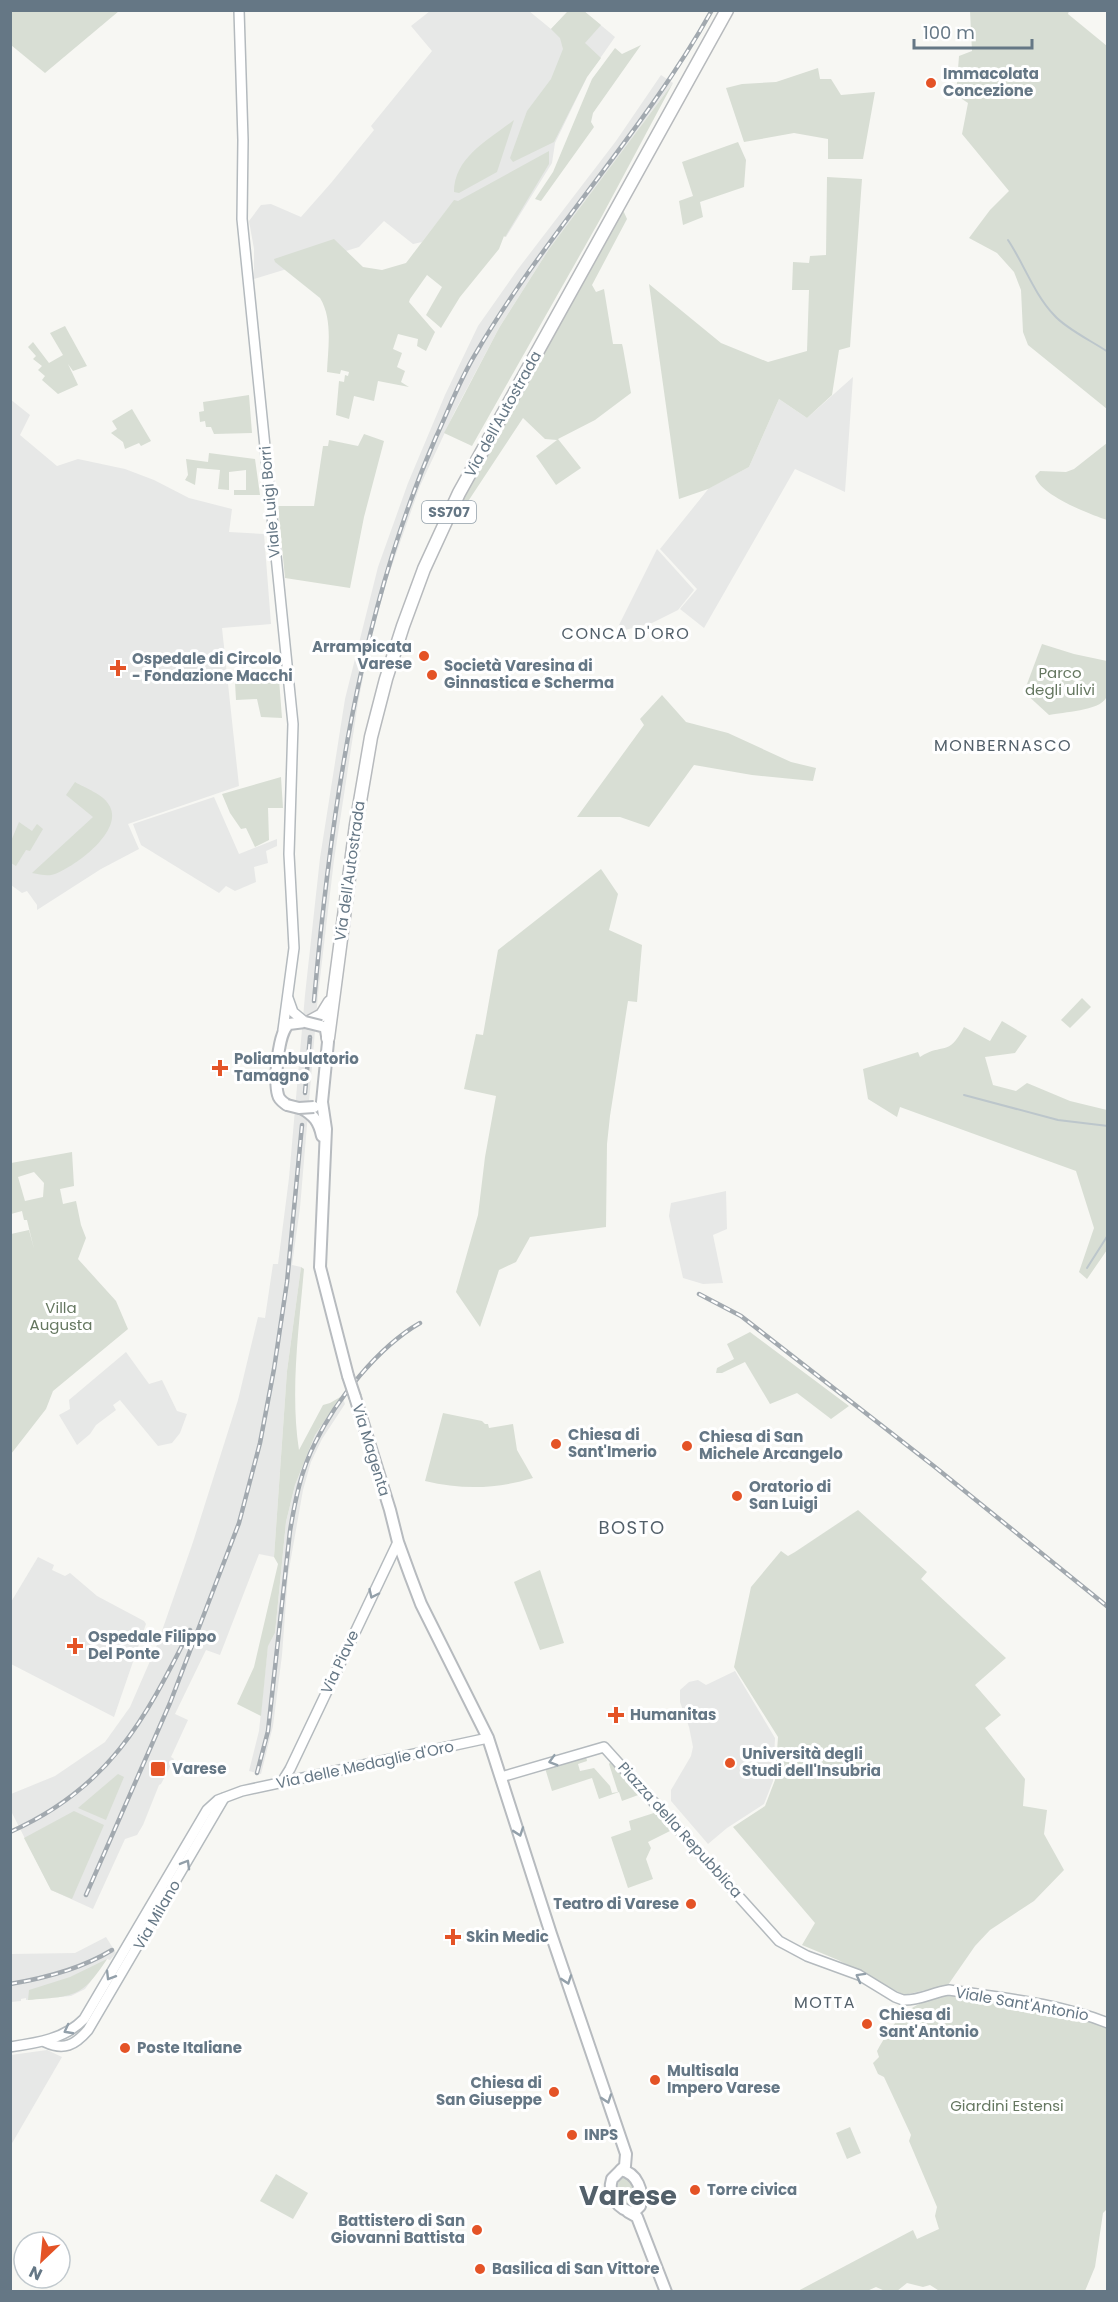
<svg xmlns="http://www.w3.org/2000/svg" width="1118" height="2302" viewBox="0 0 1118 2302" font-family="Poppins,sans-serif">
<style>
.built{fill:#e7e8e7}
.green{fill:#d8ded4;fill-rule:evenodd}
.lines{fill:none;stroke-linecap:round;stroke-linejoin:round}
.stream{stroke:#bcc6cb;stroke-width:2}
.secondary-casing{stroke:#b4babe;stroke-width:12}
.primary-casing{stroke:#b7bbbf;stroke-width:14}
.highway-casing{stroke:#b7babd;stroke-width:15}
.secondary{stroke:#fff;stroke-width:9}
.primary{stroke:#fff;stroke-width:10}
.highway{stroke:#fff;stroke-width:12}
.rail-casing{stroke:#a2a9af;stroke-width:4.5}
.rail{stroke:#fff;stroke-width:2;stroke-dasharray:7;stroke-linecap:butt}
.primary-bridge-casing{stroke:#b7bbbf;stroke-width:14;stroke-linecap:butt}
.primary-bridge{stroke:#fff;stroke-width:10}
.oneway{stroke:#93a0aa}
.poi-dot{fill:#e45326;stroke:#fff;stroke-width:2}
.labels{text-anchor:middle;stroke-width:6;stroke-linejoin:round;paint-order:stroke}
.shield{fill:#fff;stroke:#93a0aa;stroke-width:1.5}
.shield-label{font-size:14px;font-weight:bold;fill:#657785}
.poi-label{font-size:15px;font-weight:bold;fill:#657785;stroke:#fff;text-anchor:start}
.street-label{font-size:15px;fill:#657785;stroke:#fff}
.park-label{font-size:15px;fill:#657760;stroke:#fff}
.neighbourhood-label{font-size:16px;letter-spacing:1.5px;fill:#53606a;stroke:#fff}
.quarter-label{font-size:18px;letter-spacing:1.5px;fill:#53606a;stroke:#fff}
.town-label{font-size:27px;font-weight:bold;fill:#53606a;stroke:#fff}
</style>
<rect width="100%" height="100%" fill="#f7f7f3"/>
<g class="built">
<path d="M430 11H529L551 29 568 11H584L615 37 587 77 555 143 552 163 506 237 450 206 422 242 413 244 384 221 359 247 254 279V249L249 221 261 205 271 204 301 217 331 183 374 130 371 126 432 51 411 26Z"/>
<path d="M661 75 673 83 549 249 499 328 455 411 420 486 389 574 372 632 358 703 334 860 318 995 300 1208 292 1265 301 1267 287 1371 274 1557 259 1554 220 1655 206 1650 175 1714 188 1720 171 1757 174 1759 161 1784 159 1785 143 1825 137 1835 125 1839 93 1909 51 1890 11 1811V1794L55 1776 105 1742 130 1707 157 1645 193 1542 238 1400 258 1317 265 1318 273 1264H278L289 1178 305 995 320 858 345 699 378 567 408 483 445 395 478 326 518 269 616 141Z"/>
<path d="M853 377 845 492 795 469 704 628 680 609 697 589 660 549 709 488 749 467 779 399 807 418Z"/>
<path d="M10 399 30 415 20 435 57 466 78 459 125 469 154 480 189 498 232 509 229 532 264 534 271 624 222 628 239 786 128 824 139 849 101 869 37 910V905L27 891 22 893 11 885Z"/>
<path d="M657 549 694 590 678 610 652 623 621 631 618 627Z"/>
<path d="M214 797 239 854 277 839V846L266 851 268 863 254 867 256 882 235 891 226 886 219 893 141 845 133 824Z"/>
<path d="M726 1191 727 1229 713 1235 723 1283 703 1284 683 1278 669 1216 671 1203Z"/>
<path d="M126 1352 149 1384 162 1380 177 1411 187 1414 180 1433 172 1443 158 1446 120 1400 113 1405 116 1410 96 1425 90 1434 77 1445 59 1415 70 1409 69 1400Z"/>
<path d="M342 1396 345 1404 322 1439 311 1462 303 1490 288 1575 282 1655 273 1726 261 1774 249 1771 259 1731 268 1645 275 1633 286 1522 295 1485 315 1435Z"/>
<path d="M38 1557 54 1565 52 1570 65 1576 70 1573 97 1596 144 1621 146 1624 114 1717 11 1664V1602Z"/>
<path d="M735 1671 775 1738 773 1781 764 1804 727 1828 708 1844 671 1801V1790L691 1756 693 1747 689 1727 680 1702V1690L689 1682 698 1680 706 1685Z"/>
<path d="M106 1937 116 1953 110 1960 107 1959 85 1989 71 1996 26 2000V1998L21 1999V2001L11 2002V1954L75 1953Z"/>
<path d="M47 2050 62 2057 11 2145V2055Z"/>
</g>
<g class="green">
<path d="M10 11 11 10 119 11 45 73 11 45Z"/>
<path d="M568 11H584L601 25 585 43 601 58 587 77 554 142 513 162 510 158 527 111 551 79 563 49 560 38 551 29Z"/>
<path d="M970 11H1069L1068 14 1107 46V409L1028 345 1023 332 1021 290 1014 272 997 253 969 238 990 210 1009 191 962 134 968 103 956 95 959 56 972 51Z"/>
<path d="M641 45 593 113 591 122 594 127 541 201 535 199 553 172 592 79 615 48 622 54Z"/>
<path d="M818 68 820 79H831L841 95 875 92 863 159H828V139L794 133 744 142 726 88 742 84 776 82Z"/>
<path d="M673 83 602 216 472 446 444 433 499 328 549 249Z"/>
<path d="M514 120 497 172 459 193 454 192C454 157 490 139 514 120Z"/>
<path d="M738 142 746 160 744 187 700 202 703 217 683 225 679 201 693 196 682 162Z"/>
<path d="M549 151V164L505 237 504 236 499 249 460 297 441 328 426 315 442 287 427 275 410 299 409 302 435 332 426 351 417 346 418 339 398 334 393 349 402 353 397 367 405 371 401 382 409 387 378 381 374 401 354 396 349 419 336 415 339 381 344 382 345 375 348 376 349 372 341 370 340 374 327 372C328 348 333 319 320 298L275 262 274 259 334 239 363 267 382 270 406 263 454 200 458 201Z"/>
<path d="M827 177 862 179 850 347 839 350 832 395 807 418 779 399 749 467 708 489 679 499 649 284 721 343 768 362 807 351 809 290H792L793 262 809 263 810 256 826 255Z"/>
<path d="M623 210 627 219 592 285 596 292 604 289 613 344H622L623 348 631 393 595 420 558 439 581 468 556 485 536 456 557 440 545 439 523 418 465 506 460 503Z"/>
<path d="M65 326 87 366 73 371 68 364 78 385 58 394 42 380 45 376 38 370 42 366 33 359 36 356 28 347 33 342 49 363 63 355 50 333Z"/>
<path d="M249 395 252 433 214 434 211 427H206L205 421 200 422 199 412 204 411 203 402Z"/>
<path d="M132 409 151 441 141 446 139 443 125 449 123 442 111 433 117 429 112 421Z"/>
<path d="M364 434 384 441 364 517 350 588 285 578 278 506H314L323 446H328L329 440 358 446Z"/>
<path d="M1107 443V520C1089 514 1040 495 1035 476L1040 471 1066 472 1074 469Z"/>
<path d="M209 453 255 459 260 495H234V490H246V470L229 472V490L218 489 220 470 197 468 195 485 185 480 188 475 186 459 208 462Z"/>
<path d="M1042 644 1074 654 1107 661C1108 671 1111 689 1106 698 1099 711 1063 712 1049 715L1024 692Z"/>
<path d="M279 679 282 718 261 717 257 699 236 700 235 682Z"/>
<path d="M662 695 686 722 728 733 791 762 816 768 813 781 752 775 694 765 649 827 620 817H577L644 725 640 719Z"/>
<path d="M281 777 283 808H268L269 840 255 847 246 828 241 829 230 813 222 794Z"/>
<path d="M75 782C85 788 103 794 109 805 125 830 76 866 55 874 47 877 40 874 32 873L93 817 66 795Z"/>
<path d="M19 822 32 831 37 824 43 829 30 851 26 850 16 866 11 863V841Z"/>
<path d="M601 869 618 894 609 930 642 945 637 1002 628 1001 610 1116 607 1144 606 1227 530 1237 516 1262 499 1270 480 1327 456 1292 478 1215 485 1157 496 1096 464 1089 476 1034 483 1035 498 950Z"/>
<path d="M1082 998 1091 1007 1070 1028 1061 1020Z"/>
<path d="M1002 1021 1027 1036 1015 1053 985 1057 993 1085 1016 1091 1027 1083 1070 1101 1107 1110V1250L1087 1279 1079 1272 1094 1228 1076 1171 900 1107 897 1117 868 1099 863 1069 918 1052 920 1057C943 1042 948 1058 964 1027L990 1041Z"/>
<path d="M72 1152 74 1186 60 1189 63 1204 76 1201 81 1225 86 1238 78 1259 116 1301 128 1329 53 1391 46 1409 11 1454V1234L29 1230 34 1249 27 1220H24L22 1211 11 1214V1163ZM34 1172 44 1183 43 1197 25 1201 18 1177Z"/>
<path d="M301 1267 304 1269C299 1327 290 1393 299 1450L323 1405 330 1403 342 1396 315 1435 295 1485 286 1522 275 1633 268 1646 261 1716 237 1704 254 1667 278 1564 274 1557 287 1371Z"/>
<path d="M750 1332 849 1406 831 1419 797 1393 770 1404 745 1362 722 1373H716L717 1368 734 1359 727 1344Z"/>
<path d="M443 1413 482 1421 485 1424H488L489 1428 513 1424 517 1450 533 1478C496 1489 463 1490 425 1481Z"/>
<path d="M858 1510 927 1572 921 1579 1006 1658 975 1685 1001 1715 985 1728 1025 1779 1023 1806 1047 1810 1044 1834 1064 1870 1034 1901 990 1930 975 1946 948 1985 904 1995 838 1960 802 1945 815 1923 733 1827 765 1806 775 1780 778 1737 734 1667 751 1587 781 1551 788 1556 795 1552Z"/>
<path d="M540 1570 564 1643 540 1650 514 1582Z"/>
<path d="M586 1756 587 1761 578 1764 580 1771 594 1768 610 1786 612 1793 618 1792 609 1764 612 1760 641 1794 622 1801 619 1792 599 1799 592 1778 552 1791 545 1768Z"/>
<path d="M118 1774 124 1777 106 1820 78 1808Z"/>
<path d="M74 1811 104 1825 72 1899 51 1890 24 1838Z"/>
<path d="M657 1812 672 1830 648 1842 651 1848 646 1859 653 1879 628 1888 611 1837 631 1830 629 1821Z"/>
<path d="M107 1959C81 1999 74 1996 28 2000L29 1990 70 1977Z"/>
<path d="M951 1995 1062 2013 1107 2026V2209L1103 2213 1095 2267 1085 2291 941 2292 930 2285 923 2287 907 2283 897 2291H885L876 2287 867 2291 796 2292 913 2230 917 2239 939 2229 935 2216 937 2207 909 2141 911 2135 884 2077 878 2074 873 2063 879 2057 877 2051C896 2016 911 2001 951 1995Z"/>
<path d="M850 2127 861 2153 847 2159 836 2133Z"/>
<path d="M276 2174 308 2193 293 2219 260 2201Z"/>
<path d="M623 2177C635 2181 636 2190 638 2201L634 2206 626 2204C619 2197 615 2188 620 2178Z"/>
</g>
<g class="lines">
<g class="stream">
<path d="M1008 240C1024 264 1034 294 1054 315 1066 329 1092 341 1108 352"/>
<path d="M964 1095 1058 1120 1108 1126"/>
<path d="M1087 1268 1108 1235"/>
</g>
<g class="secondary-casing">
<g id="secondary">
<path d="M239 10 243 140 242 219 293 724 289 854 294 948 283 1030"/>
<path d="M288 998 293 1012 305 1022"/>
<path d="M501 1777 604 1747 779 1941 807 1956 859 1975 895 1997 903 2000C919 2001 933 1992 949 1990 1003 1998 1057 2003 1108 2023"/>
<path d="M282 1782 290 1769 398 1542"/>
<path d="M45 2042C64 2051 75 2045 88 2030L224 1798"/>
<path d="M10 2047C37 2043 65 2039 84 2019L207 1810 218 1800 242 1791 488 1738"/>
</g>
</g>
<g class="primary-casing">
<g id="primary">
<path d="M326 1030 328 1042 322 1102 326 1129 320 1267 348 1376"/>
<path d="M287 1105C283 1102 279 1100 278 1095 274 1081 278 1032 289 1024L305 1022"/>
<path d="M301 1108C314 1115 319 1122 322 1136"/>
<path d="M355 1397 390 1510 398 1542 410 1575 421 1604 488 1738 551 1934 626 2154 625 2166 621 2170"/>
<path d="M621 2170C637 2173 644 2191 640 2206L634 2212C618 2211 607 2194 612 2179Z"/>
<path d="M628 2212 637 2217 666 2292"/>
</g>
</g>
<g class="highway-casing">
<g id="highway">
<path d="M309 1022 322 1015 330 1002"/>
<path d="M328 1038 356 825 371 737 386 679 403 626 424 569 459 493 727 10"/>
</g>
</g>
<use href="#secondary" class="secondary"/>
<use href="#primary" class="primary"/>
<use href="#highway" class="highway"/>
<g class="rail-casing">
<g id="rail">
<path d="M314 1001C331 810 359 614 436 437 449 409 460 379 476 353 546 233 644 132 712 10"/>
<path d="M305 1093 310 1037"/>
<path d="M699 1294 741 1316 935 1467 1108 1607"/>
<path d="M257 1773 268 1731 290 1531C295 1501 301 1470 315 1443 336 1400 378 1347 420 1323"/>
<path d="M10 1832C109 1788 144 1721 190 1630"/>
<path d="M86 1895 170 1703 239 1523 260 1443 274 1369 287 1282 302 1125"/>
<path d="M10 1984C46 1978 81 1969 112 1950"/>
</g>
</g>
<use href="#rail" class="rail"/>
<g class="primary-bridge-casing">
<g id="primary-bridge">
<path d="M305 1022 321 1026"/>
<path d="M287 1105 299 1108 314 1107"/>
<path d="M348 1376 355 1397"/>
</g>
</g>
<use href="#primary-bridge" class="primary-bridge"/>
</g>
<defs><path id="oneway-chevron" d="M-2-3.5L2.5 0L-2 3.5" fill="none" stroke-width="1.6" stroke-linecap="round" stroke-linejoin="round" transform="scale(1.5)"/></defs>
<g class="oneway">
<use href="#oneway-chevron" transform="translate(373 1594) rotate(115)"/>
<use href="#oneway-chevron" transform="translate(553 1761) rotate(164)"/>
<use href="#oneway-chevron" transform="translate(519 1832) rotate(71)"/>
<use href="#oneway-chevron" transform="translate(186 1864) rotate(-60)"/>
<use href="#oneway-chevron" transform="translate(110 1976) rotate(121)"/>
<use href="#oneway-chevron" transform="translate(860 1977) rotate(-151)"/>
<use href="#oneway-chevron" transform="translate(567 1980) rotate(71)"/>
<use href="#oneway-chevron" transform="translate(68 2030) rotate(152)"/>
<use href="#oneway-chevron" transform="translate(607 2099) rotate(71)"/>
</g>
<g class="poi-dot">
<circle cx="931" cy="83" r="6"/>
<circle cx="424" cy="656" r="6"/>
<path d="M115 659h6v6h6v6h-6v6h-6v-6h-6v-6h6z"/>
<circle cx="432" cy="675" r="6"/>
<path d="M217 1059h6v6h6v6h-6v6h-6v-6h-6v-6h6z"/>
<circle cx="556" cy="1444" r="6"/>
<circle cx="687" cy="1446" r="6"/>
<circle cx="737" cy="1496" r="6"/>
<path d="M72 1637h6v6h6v6h-6v6h-6v-6h-6v-6h6z"/>
<path d="M613 1706h6v6h6v6h-6v6h-6v-6h-6v-6h6z"/>
<circle cx="730" cy="1763" r="6"/>
<rect x="150" y="1761" width="16" height="16" rx="3"/>
<circle cx="691" cy="1904" r="6"/>
<path d="M450 1928h6v6h6v6h-6v6h-6v-6h-6v-6h6z"/>
<circle cx="867" cy="2024" r="6"/>
<circle cx="125" cy="2048" r="6"/>
<circle cx="655" cy="2080" r="6"/>
<circle cx="554" cy="2092" r="6"/>
<circle cx="572" cy="2135" r="6"/>
<circle cx="695" cy="2190" r="6"/>
<circle cx="477" cy="2230" r="6"/>
<circle cx="480" cy="2269" r="6"/>
</g>
<g class="labels">
<rect class="shield" x="422" y="501" width="54" height="22" rx="4.5"/>
<g class="shield-label">
<text x="449" y="517">SS707</text>
</g>
<g class="poi-label">
<text x="943" y="79">Immacolata<tspan x="943" dy="17">Concezione</tspan></text>
<text x="412" y="652" text-anchor="end">Arrampicata<tspan x="412" dy="17">Varese</tspan></text>
<text x="132" y="664">Ospedale di Circolo<tspan x="132" dy="17">- Fondazione Macchi</tspan></text>
<text x="444" y="671">Società Varesina di<tspan x="444" dy="17">Ginnastica e Scherma</tspan></text>
<text x="234" y="1064">Poliambulatorio<tspan x="234" dy="17">Tamagno</tspan></text>
<text x="568" y="1440">Chiesa di<tspan x="568" dy="17">Sant'Imerio</tspan></text>
<text x="699" y="1442">Chiesa di San<tspan x="699" dy="17">Michele Arcangelo</tspan></text>
<text x="749" y="1492">Oratorio di<tspan x="749" dy="17">San Luigi</tspan></text>
<text x="88" y="1642">Ospedale Filippo<tspan x="88" dy="17">Del Ponte</tspan></text>
<text x="630" y="1720">Humanitas</text>
<text x="742" y="1759">Università degli<tspan x="742" dy="17">Studi dell'Insubria</tspan></text>
<text x="172" y="1774">Varese</text>
<text x="679" y="1909" text-anchor="end">Teatro di Varese</text>
<text x="466" y="1942">Skin Medic</text>
<text x="879" y="2020">Chiesa di<tspan x="879" dy="17">Sant'Antonio</tspan></text>
<text x="137" y="2053">Poste Italiane</text>
<text x="667" y="2076">Multisala<tspan x="667" dy="17">Impero Varese</tspan></text>
<text x="542" y="2088" text-anchor="end">Chiesa di<tspan x="542" dy="17">San Giuseppe</tspan></text>
<text x="584" y="2140">INPS</text>
<text x="707" y="2195">Torre civica</text>
<text x="465" y="2226" text-anchor="end">Battistero di San<tspan x="465" dy="17">Giovanni Battista</tspan></text>
<text x="492" y="2274">Basilica di San Vittore</text>
</g>
<g class="street-label">
<text transform="translate(503 414) rotate(-61)" y="5">Via dell'Autostrada</text>
<text transform="translate(270 502) rotate(-95)" y="5">Viale Luigi Borri</text>
<text transform="translate(350 871) rotate(-82)" y="5">Via dell'Autostrada</text>
<text transform="translate(371 1450) rotate(73)" y="5">Via Magenta</text>
<text transform="translate(340 1662) rotate(-65)" y="5">Via Piave</text>
<text transform="translate(365 1765) rotate(-12)" y="5">Via delle Medaglie d'Oro</text>
<text transform="translate(680 1830) rotate(48)" y="5">Piazza della Repubblica</text>
<text transform="translate(157 1915) rotate(-60)" y="5">Via Milano</text>
<text transform="translate(1022 2004) rotate(10)" y="5">Viale Sant'Antonio</text>
</g>
<g class="park-label">
<text x="1060" y="678">Parco<tspan x="1060" dy="17">degli ulivi</tspan></text>
<text x="61" y="1313">Villa<tspan x="61" dy="17">Augusta</tspan></text>
<text x="1007" y="2111">Giardini Estensi</text>
</g>
<g class="neighbourhood-label">
<text x="626" y="639">CONCA D'ORO</text>
<text x="1003" y="751">MONBERNASCO</text>
<text x="825" y="2008">MOTTA</text>
</g>
<g class="quarter-label">
<text x="632" y="1534">BOSTO</text>
</g>
<g class="town-label">
<text x="628" y="2205">Varese</text>
</g>
</g>
<rect width="1118" height="2302" fill="none" stroke="#657785" stroke-width="24"/>
<g transform="translate(42 2260) rotate(206)"><circle r="28" fill="#ffffff" stroke="#c1c9ce" stroke-width="1.5"/>
<path d="M0-4.5L10 22L0 15L-10 22Z" fill="#e45326"/>
<text y="-9" font-size="16" font-weight="bold" text-anchor="middle" fill="#657785">N</text>
</g>
<path d="M914 39v9h118v-9" fill="none" stroke="#657785" stroke-width="3"/>
<text x="923" y="39" font-size="18" fill="#657785" stroke="#ffffff" stroke-width="4.5" paint-order="stroke">100 m</text>
</svg>
